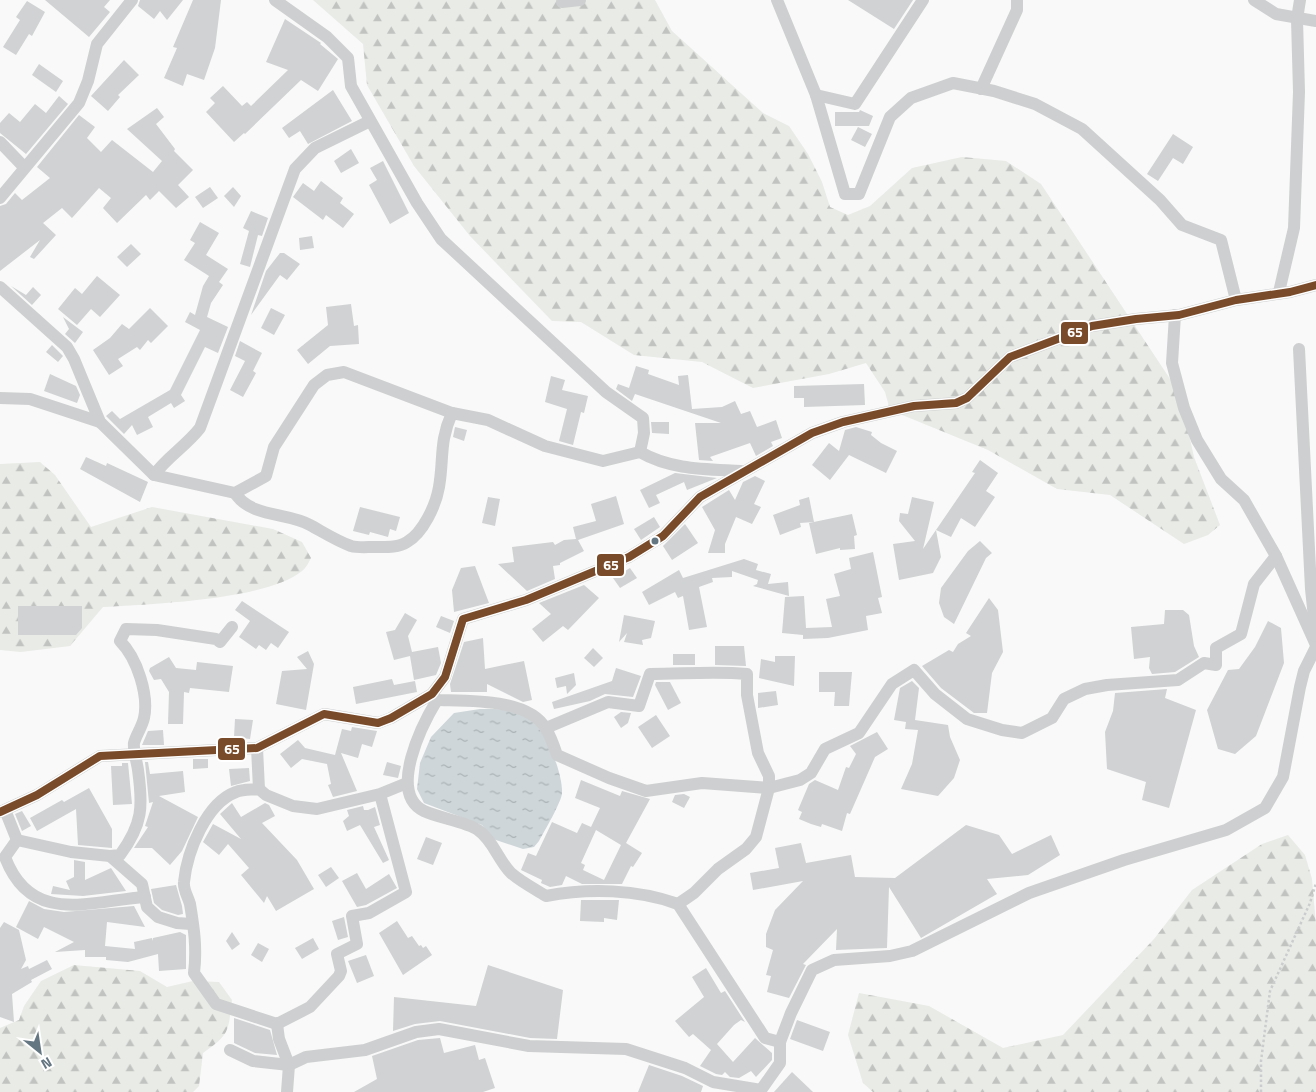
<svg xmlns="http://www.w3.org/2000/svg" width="1316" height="1092" viewBox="0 0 1316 1092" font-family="'Titillium Web',sans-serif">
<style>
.forest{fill:url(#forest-firs)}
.water{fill:url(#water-ripples)}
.building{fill:#d0d2d3;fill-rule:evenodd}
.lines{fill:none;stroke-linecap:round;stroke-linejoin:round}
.path{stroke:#cbcccd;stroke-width:2.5;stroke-dasharray:2.5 2.5;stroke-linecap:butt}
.minor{stroke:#cecfd0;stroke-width:12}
.bus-1-casing{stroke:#fff;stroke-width:11}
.bus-1{stroke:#7a4b2a;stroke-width:8}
.bus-dot{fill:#657683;stroke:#fff;stroke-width:2}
.line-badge{stroke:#fff;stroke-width:2}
.badge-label{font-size:14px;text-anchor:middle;font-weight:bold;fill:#fff}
</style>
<defs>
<pattern id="forest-firs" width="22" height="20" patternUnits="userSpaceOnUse" patternTransform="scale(1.25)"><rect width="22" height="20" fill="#e8ebe6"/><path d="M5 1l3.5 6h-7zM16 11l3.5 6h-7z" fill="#c0c3c0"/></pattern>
<pattern id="water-ripples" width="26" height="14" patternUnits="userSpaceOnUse" patternTransform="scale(1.25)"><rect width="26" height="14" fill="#ced6d9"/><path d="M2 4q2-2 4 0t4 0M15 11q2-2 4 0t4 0" fill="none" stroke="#abb2b5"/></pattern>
</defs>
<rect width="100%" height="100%" fill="#f9f9f9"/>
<g class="forest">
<path d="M313 0H655L672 31 763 113 789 126 808 154 822 182 830 207 848 215 870 206 912 168 962 157 1006 161 1041 184 1180 394 1194 457 1220 525 1208 535 1184 544 1110 495 1057 489 988 450 890 410 885 392 866 363 829 374 753 388 702 362 634 355 581 322 552 321 470 236 414 166 367 85 363 44Z"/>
<path d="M40 462 55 475 91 527 152 507 273 529 302 542 311 558C309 562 306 568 302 571 267 600 150 604 103 607L70 646 21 652 0 650V464Z"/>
<path d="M1288 835 1305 855 1312 879 1316 925V1092H873L863 1083 848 1035 859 993 929 1006 1003 1048 1063 1035 1154 939 1192 890 1262 844Z"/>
<path d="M74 965 140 971 167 987 193 981 219 982 232 1000C228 1032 230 1034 203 1053L199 1086 193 1092H0V1028L19 1020 24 1006 41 981Z"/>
</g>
<path class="water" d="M480 709C493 709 513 708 525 715 544 725 563 772 562 793 562 801 544 832 539 841L534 847 523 849 493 839 482 825 424 803 417 789 420 763 431 737 454 713Z"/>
<g class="building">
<path d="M45 0H110L104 7 110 12 89 37Z"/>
<path d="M140 0H183L167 20 160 11 154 19 138 6Z"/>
<path d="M193 0H221L215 48 204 80 187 74 183 86 164 78 177 48 173 47Z"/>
<path d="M848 0H913L894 29Z"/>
<path d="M27 1 45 12 32 36 29 34 16 55 3 47 20 20 16 17Z"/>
<path d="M285 19 321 43 320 44 338 59 318 91 301 80 245 134 244 133 234 142 206 112 215 103 210 98 223 86 242 106 247 102 251 106 288 70 266 62Z"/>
<path d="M124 60 139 75 118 95 120 97 108 111 91 96Z"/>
<path d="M39 64 63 81 56 92 32 75Z"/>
<path d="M333 90 352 121 308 144 300 131 289 138 282 128Z"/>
<path d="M59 96 68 104 26 154 0 133V123L9 113 20 122 35 104 46 113Z"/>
<path d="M157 108 164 117 156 124 175 149 174 151 193 170 178 185 189 197 176 208 159 191 150 200 146 195 117 223 103 208 111 198 99 188 72 218 62 208 43 223 56 235 34 259 30 257 40 240 0 271V206L6 204 15 193 22 200 50 178 37 167 79 115 95 127 87 138 101 152 112 140 153 172 162 161 127 129Z"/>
<path d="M860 110 873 116 869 126H835V112H859Z"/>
<path d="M858 127 872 134 865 147 851 140Z"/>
<path d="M1173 134 1193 147 1183 164 1173 158 1158 181 1147 174Z"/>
<path d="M351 149 359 163 341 173 334 161Z"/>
<path d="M383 161 409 213 390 224 369 185 377 180 370 168Z"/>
<path d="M321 181 343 198 340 203 354 214 343 228 326 215 323 220 293 197 303 183 314 191Z"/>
<path d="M210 187 218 198 203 208 195 197Z"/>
<path d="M233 187 241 196 234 207 224 196Z"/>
<path d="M251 211 268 218 262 236 258 235 250 267 240 264 249 231 243 228Z"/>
<path d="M200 222 219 233 206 255 228 269 219 282 223 285 211 303 207 317 228 327 218 353 205 347 181 395 185 401 174 408 171 403 148 417 153 427 137 435 132 425 124 434 106 416 112 411 120 419 170 390 200 330 185 322 190 312 195 315 203 286 209 276 184 260 195 243 190 240Z"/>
<path d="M312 236 314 248 300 250 299 238Z"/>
<path d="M131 244 141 254 127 267 117 257Z"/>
<path d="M280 253H284L300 264 287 280 280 275 251 315 266 271Z"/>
<path d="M97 276 120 295 100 317 91 309 77 325 58 309 75 288 82 294Z"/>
<path d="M11 286 26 295 33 287 41 295 32 305Z"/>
<path d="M351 304 354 326 358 325 359 344 330 346 308 364 297 350 328 325 326 307Z"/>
<path d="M150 308 168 326 151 343 148 340 140 350 137 347 118 359 123 366 109 375 93 350 110 338 122 324 129 329Z"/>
<path d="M271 308 285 315 274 335 261 328Z"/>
<path d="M63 317 83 332 75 343 65 334 69 329Z"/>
<path d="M240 341 262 353 253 371 256 373 243 397 230 390 245 361 235 356Z"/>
<path d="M52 345 63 356 58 362 46 352Z"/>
<path d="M636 366 649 370 648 374 679 385 678 376 688 375 692 409 722 407 735 401 741 414 750 411 757 427 776 420 782 438 771 442 773 446 756 456 750 443 710 457 713 461 699 460 695 423H721L635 394 632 401 616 389 618 384 629 388Z"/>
<path d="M50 374 76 386 80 395 77 403 44 391Z"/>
<path d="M551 376 565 380 562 390 588 396 584 413 581 412 573 445 559 441 567 409 545 402Z"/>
<path d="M864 384 865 405 804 407V398H794V386Z"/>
<path d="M651 422H669V434L652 433Z"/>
<path d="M455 427 467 430 464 441 453 437Z"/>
<path d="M856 427 872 432 871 435 881 443 897 451 886 473 849 455 830 480 812 465 829 443 839 451 845 430Z"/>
<path d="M86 457 106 466 107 463 148 482 140 502 80 469Z"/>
<path d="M980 460 998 473 986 491 995 497 975 527 961 518 951 537 936 530 941 557 933 573 899 580 893 544 915 541 899 521 900 513 908 514 912 497 934 502 923 549 975 473 972 472Z"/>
<path d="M675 473 717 478 687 490 684 482 656 495 660 503 649 508 640 490Z"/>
<path d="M755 476 765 481 754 504 761 507 752 524 736 517 725 544V553H708L715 530 702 507 729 490 735 500 743 482Z"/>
<path d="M616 496 624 524 578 540 584 551 560 563V565L553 566 555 579 527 591 498 564 514 562 512 547 553 542 555 545 564 540 576 539 573 527 596 521 591 504Z"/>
<path d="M488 497 500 499 495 526 482 523Z"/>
<path d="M809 497 814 522 800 523 801 527 780 535 773 515 800 505 799 500Z"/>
<path d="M360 507 400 517 396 531 390 529 388 537 370 532 369 535 353 531Z"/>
<path d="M852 514 857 535 854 536 855 549 840 550V548L816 554 809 523Z"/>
<path d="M654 517 660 527 641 540 634 529Z"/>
<path d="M685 524 698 543 672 560 663 546Z"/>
<path d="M980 541 992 553 986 558 954 624 944 617 939 603 941 588 968 551Z"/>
<path d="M873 552 882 597 878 598 882 613 866 616 868 630 828 638 803 639V635L782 633 785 597 804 596 806 628 832 627 826 599 840 596 834 574 851 569 849 558Z"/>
<path d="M744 559 758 564 756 570 771 574 768 584 788 582 789 596 753 586 757 584 758 580 732 571V577L712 578 713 582 699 587 707 627 689 630 683 596 678 598 675 592 649 605 642 592 679 570 683 578Z"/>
<path d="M475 566 489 603 454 612 452 590 461 568Z"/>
<path d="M630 568 637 578 620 588 613 578Z"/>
<path d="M584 585 599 598 568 630 563 626 543 642 532 629 551 614 539 603Z"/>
<path d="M989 598 998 610 1003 652 992 673 987 713H974L941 688 922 666 949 650 953 652 958 644 971 636 966 633Z"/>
<path d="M242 601 289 632 278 648 271 643 266 650 259 645 256 649 239 637 250 621 235 610Z"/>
<path d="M18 606H82V628L76 635H18Z"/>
<path d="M1165 610H1183L1189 615 1194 646 1199 657 1175 672 1152 674 1149 668 1150 657 1134 659 1131 627 1164 624Z"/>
<path d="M405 613 417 620 408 636 412 652 438 647 441 663 436 675 414 680 410 656 394 660 386 632 395 630Z"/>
<path d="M624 615 655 621 651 638 642 640 643 645 624 642 627 633 619 642Z"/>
<path d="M441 616 454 621 450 633 436 627Z"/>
<path d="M1268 621 1281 628 1284 663 1256 736 1235 754 1218 749 1207 710 1228 670 1239 669 1255 647Z"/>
<path d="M483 638 485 669 524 661 532 700 523 702 487 684V692H451L450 684 464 642Z"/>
<path d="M715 646H744L746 666 715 665Z"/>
<path d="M593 648 603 658 594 667 584 658Z"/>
<path d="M308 651 314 664 306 710 276 704 282 671 307 669 297 657Z"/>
<rect x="673" y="654" width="22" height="11"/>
<path d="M775 656H795L794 686 759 678 761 659 775 662Z"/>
<path d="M169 657 176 668 196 670 197 662 233 666 229 692 190 688 189 693 184 692 183 724H168L169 692 161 679 154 680 149 671 150 668Z"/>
<path d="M616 668 641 676 633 697 605 694 590 701 554 709 552 702 612 681Z"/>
<path d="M819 672H852L849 706H834L835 692H819Z"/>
<path d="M574 673 576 685 567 694 566 686 557 688 555 678Z"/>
<path d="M392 679 394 685 415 681 417 692 356 704 353 687Z"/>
<path d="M912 681 919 688 915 720 948 725 950 737 960 760 954 778 938 796 901 789 912 764 918 730 905 729 906 722 894 720 900 688Z"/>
<path d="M656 682H670L681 703 668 710 655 685Z"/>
<path d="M1167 689 1165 698 1196 710 1169 808 1142 800 1146 782 1107 769 1105 732 1113 711 1115 693Z"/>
<path d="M776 691 778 705 758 708V693Z"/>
<path d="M621 712 631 713 628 723 621 728 614 717Z"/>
<path d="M656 715 670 736 652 748 638 727Z"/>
<path d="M235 719 253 720 250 739 234 737Z"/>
<path d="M352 727 377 731 372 747 362 744 358 758 341 753 357 791 333 797 328 785 331 784 327 764 302 759 291 768 280 754 298 740 305 748 335 755 342 729 351 731Z"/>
<path d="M163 730 164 745H142L148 731Z"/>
<path d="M877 732 888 749 875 757 850 814 847 813 842 831 822 824 821 827 811 824 799 819 802 812 798 810 809 784 815 780 838 790 846 767 849 768 856 754 850 746Z"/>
<path d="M193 759H208V768L193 769Z"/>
<path d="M145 762H148L150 774 183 771 185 792 159 796 198 817 182 851 170 865 152 848H134L148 827 145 826 153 802 149 803Z"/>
<path d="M387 762 401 766 398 778 383 775Z"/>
<path d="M122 763H128L132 804 113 805 111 766H122Z"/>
<path d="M249 768 250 781 231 786 229 769Z"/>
<path d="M581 780 620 796 622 791 650 799 626 843 642 853 633 867 631 866 622 884H582L566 876 562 885 550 887 541 883 542 880 521 870 528 853 536 856 552 822 577 833 582 823 591 827 600 808 575 798ZM596 830 621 845 604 880 583 870 585 865 581 863Z"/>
<path d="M89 788 112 829V848L78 845 76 809 37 831 30 818 62 800 64 802Z"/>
<path d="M684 794 690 797 684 808 672 802 675 795Z"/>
<path d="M232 803 241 817 265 803 269 805 275 816 262 823 297 860 314 889 276 911 267 896 264 903 241 875 249 868 228 844 219 855 203 842 213 824 241 839 220 814Z"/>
<path d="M363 806 364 810H368L375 807 380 825 374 827 389 860 383 863 360 825 347 831 343 821 349 816 347 810Z"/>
<path d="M22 811 31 826 22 831 15 814Z"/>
<path d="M966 825 999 835 1012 854 1051 835 1060 855 1028 875 987 879 997 894 921 938 889 887 887 948 836 950 837 929 803 964 806 965 789 998 767 992 771 976 766 975 773 950 766 947V934L775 910 803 881 753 890 750 873 779 868 775 848 801 843 806 863 851 855 855 877 895 878Z"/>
<path d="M426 837 442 843 433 865 417 859Z"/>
<path d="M74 860 85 862V880L111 868 126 891 83 896 51 894 53 886 70 890 66 881 74 877Z"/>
<path d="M331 867 339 878 326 887 318 875Z"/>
<path d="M357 873 366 889 389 874 397 888 366 905 357 907 342 881Z"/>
<path d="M176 885 182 906 183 914 178 915 162 910 154 903 151 889Z"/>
<path d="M581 900H619L617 920 604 918V922L580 921Z"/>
<path d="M29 901 44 909 64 912 134 906 145 927 107 922 105 946 135 949 134 942 152 938 153 941V938L180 932 186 935V969L159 971 158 954 128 962 106 960V957H85V950L55 952 74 942 44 927 38 939 16 927Z"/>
<path d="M344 917 348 937 338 940 332 921Z"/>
<path d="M397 921 408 938 412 936 419 946 421 945 423 948 426 946 432 955 403 975 379 933Z"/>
<path d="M4 922 19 930 26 960 21 969 28 966 29 969 47 960 52 969 31 980 32 982 12 994 14 1022 0 1017V928Z"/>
<path d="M232 932 240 944 232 950 226 941Z"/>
<path d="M313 938 319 949 302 959 295 948Z"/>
<path d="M258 943 269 949 262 962 251 955Z"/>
<path d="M366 955 374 976 357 983 348 961Z"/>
<path d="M488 965 563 990 557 1039 530 1038 440 1021 415 1024 393 1031 394 997 476 1006Z"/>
<path d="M706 968 721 993 725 991 745 1022 741 1020 734 1025 717 1044 733 1062 755 1038 772 1053V1060L756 1077 751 1071 739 1078 730 1077 725 1072 722 1075 716 1074 700 1066 711 1050 693 1034 689 1037 675 1021 704 997 692 977Z"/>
<path d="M234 1018 270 1030 277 1055 255 1053 234 1043Z"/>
<path d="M797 1020 830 1032 823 1051 790 1039Z"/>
<path d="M440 1038 444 1053 475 1045 479 1060 485 1058 495 1088 483 1092H354L377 1079 372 1056 418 1040Z"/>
<path d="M649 1065 682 1076 703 1086 701 1092H638Z"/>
<path d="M792 1072 813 1092H774Z"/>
</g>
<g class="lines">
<path class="path" d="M1261 1092V1061L1270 991 1310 903 1316 883"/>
<g class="minor">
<path d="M275 0 327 37 348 58 351 86 417 203 441 239 606 392 643 418 644 433 640 452"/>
<path d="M777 0 816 95 845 194H859L890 117 911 98 953 83 994 91 1035 104 1082 129 1160 200 1182 225 1221 240 1236 300"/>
<path d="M1254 0 1276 14 1316 21"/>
<path d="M562 2 580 0"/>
<path d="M981 89 1017 10V0"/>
<path d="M816 95 855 104 923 0"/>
<path d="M0 142 24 167"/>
<path d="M0 198 79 103 88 81 97 44 132 0"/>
<path d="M0 287 67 347 74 359 100 422 154 475 235 493 266 476 274 447 314 385 327 375 344 372 452 413 488 420 545 446 603 461 640 452C671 470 706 469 741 471"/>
<path d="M1279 292 1294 228 1299 92 1297 19 1300 0"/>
<path d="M1175 315 1172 363 1184 408 1197 440 1221 479 1244 500 1276 556 1316 645"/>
<path d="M1299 349 1311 589 1316 637"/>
<path d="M0 398 30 399 100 422"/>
<path d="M154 475C167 457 186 446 200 428L295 169 315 148 370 121"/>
<path d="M235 493C251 518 287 512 310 525 323 532 337 541 351 546 358 548 367 547 374 547 385 547 398 548 407 542 423 533 436 505 439 487 444 458 439 442 452 413"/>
<path d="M432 694 437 700C468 701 529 698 546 729 551 737 554 746 557 755L609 778 646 791 702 783 769 788 800 780 811 773 825 749 859 733 892 684 914 670 935 694 967 719 1002 730 1022 733 1052 718 1064 699 1085 689 1107 685 1178 680 1204 663 1216 665V648L1241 634 1254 584 1276 556"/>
<path d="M437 700C423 723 387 793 424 811 439 818 467 822 478 830 493 840 498 860 511 873 521 882 535 889 546 896 588 888 637 889 678 904L765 1038 780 1042"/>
<path d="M546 728 608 702 639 706 650 674C682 674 715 671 747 674V695L758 753 769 776V788L756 837 746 849 718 869 694 893 678 904"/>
<path d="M257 748 259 789"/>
<path d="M380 794 406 892 369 913 352 916 357 944 337 954 341 971 339 976 310 1007 277 1024 216 1004 194 973C197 948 194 928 190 904 188 897 183 889 184 882 187 852 206 803 236 792 243 789 252 790 259 789L266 795 293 806 317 809 380 794 407 783"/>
<path d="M5 810 17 840 71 852 110 856 142 884 147 907 158 917 177 923 191 924"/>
<path d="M0 812 37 795 100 756 257 748 324 714 378 723 391 718 432 694 445 677 463 619 526 600 629 557 663 536 700 497 812 433 843 422 914 406 956 403 967 398 1010 357 1092 326 1136 319 1179 315 1236 300 1290 292 1316 285"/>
<path d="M17 840 5 857C31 926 90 901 145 897"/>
<path d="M110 856 120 855C143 824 143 806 138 770 137 762 133 751 134 743 136 735 142 727 144 718 149 695 137 658 120 641L126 629 157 630 216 639 220 642 232 627"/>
<path d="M277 1024 279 1039 289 1065 287 1092"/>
<path d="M230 1050 253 1061 289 1065 306 1057 365 1050 416 1032 439 1029 529 1046 626 1049 685 1068 713 1082 761 1090"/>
<path d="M761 1092V1090L780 1063V1042L791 1013 812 970 834 960 890 956 912 951 1029 893 1124 860 1226 830 1265 808 1283 777 1300 687 1304 671 1316 647"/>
</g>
<g class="bus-1-casing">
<path id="bus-1" d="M0 812 37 795 100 756 257 748 324 714 378 723 391 718 432 694 445 677 463 619 526 600 629 557 663 536 700 497 812 433 843 422 914 406 956 403 967 398 1010 357 1092 326 1136 319 1179 315 1236 300 1290 292 1316 285"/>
</g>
<use href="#bus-1" class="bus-1"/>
</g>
<circle class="bus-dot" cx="655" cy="541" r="4.5"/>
<g class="line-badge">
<rect x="1060" y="321" width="29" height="24" rx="5" fill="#7a4b2a"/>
<rect x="596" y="553" width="29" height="24" rx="5" fill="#7a4b2a"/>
<rect x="217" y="737" width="29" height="24" rx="5" fill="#7a4b2a"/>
</g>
<g class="badge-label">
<text x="1075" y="337">65</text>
<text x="611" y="570">65</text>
<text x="232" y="754">65</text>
</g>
<g transform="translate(40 1052) rotate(150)" stroke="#ffffff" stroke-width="4" paint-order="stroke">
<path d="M0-4L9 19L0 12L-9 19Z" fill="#657683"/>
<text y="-8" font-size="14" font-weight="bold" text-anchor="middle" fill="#657683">N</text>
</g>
</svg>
